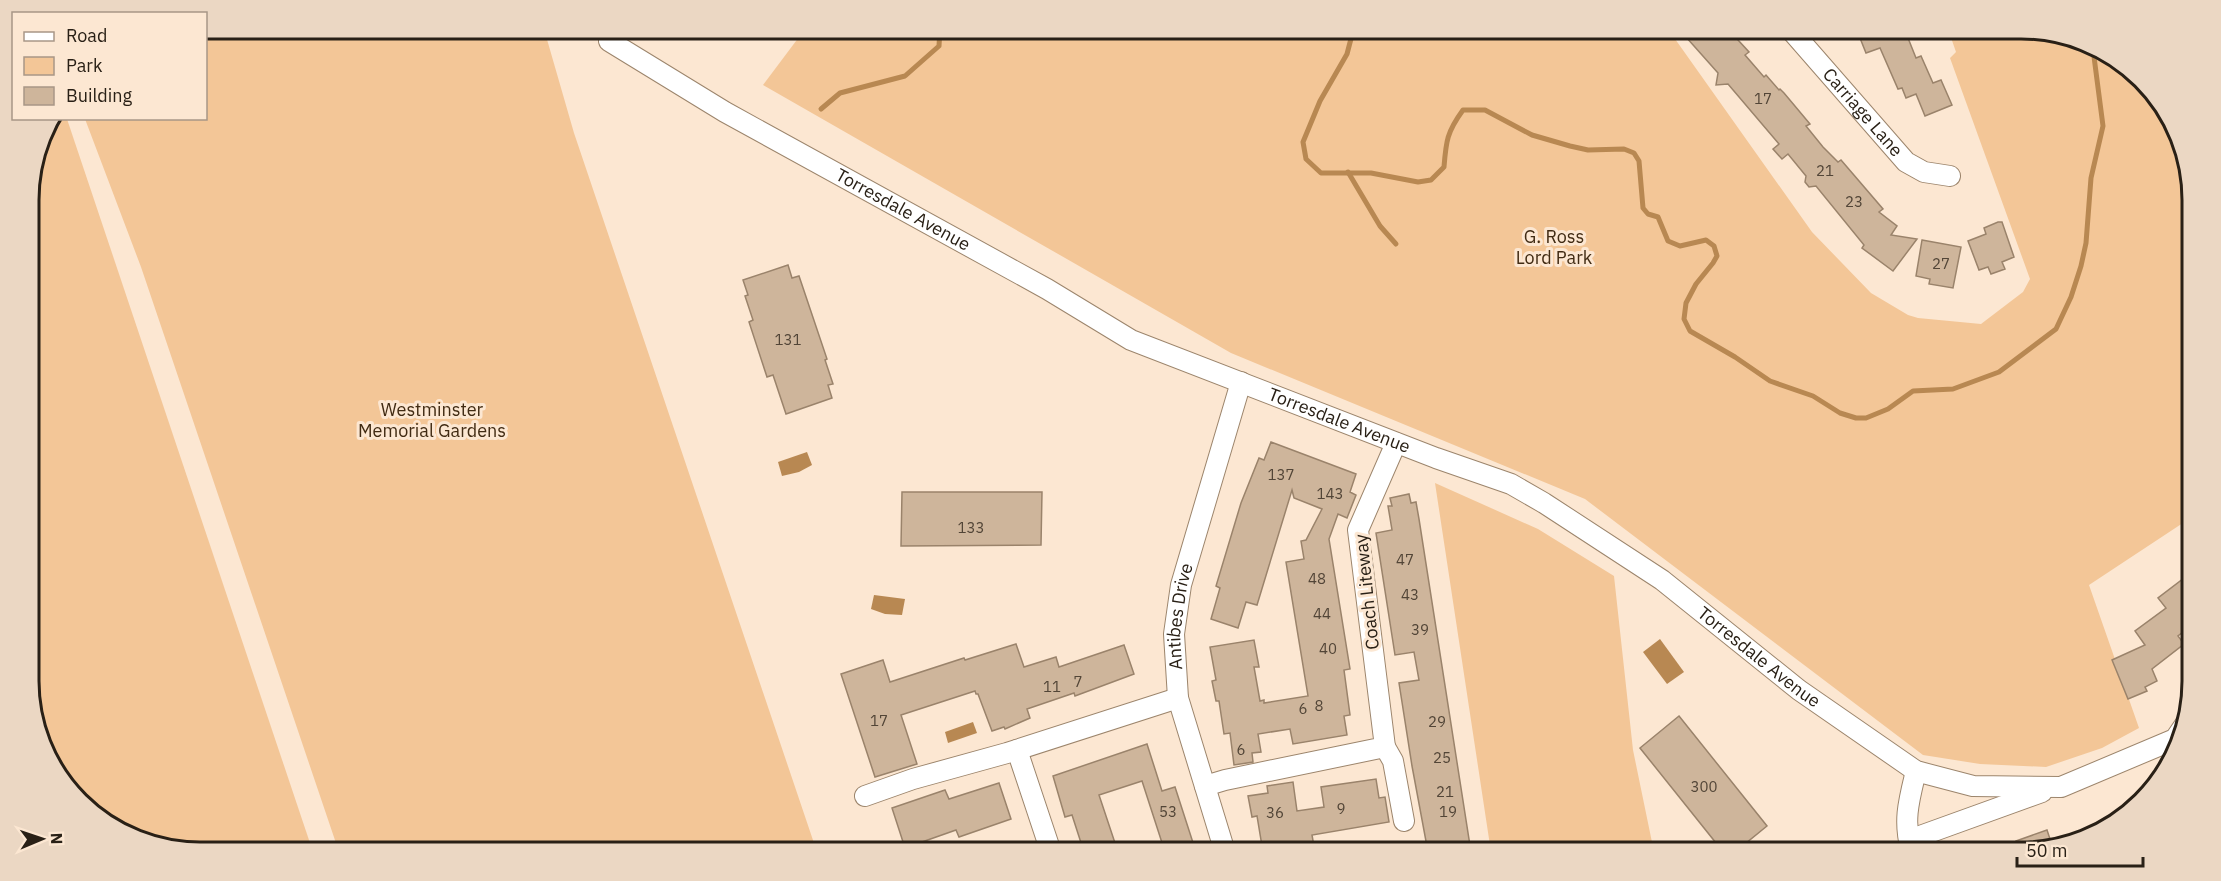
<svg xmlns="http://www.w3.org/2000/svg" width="2221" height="881" viewBox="0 0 2221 881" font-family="'IBM Plex Sans',sans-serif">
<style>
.green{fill:#f3c697}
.water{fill:#b88852}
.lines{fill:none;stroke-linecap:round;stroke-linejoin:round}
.stream{stroke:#b88852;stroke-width:5}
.building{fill:#ceb59b;stroke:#9a836b;stroke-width:1.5}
.street-casing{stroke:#9c856c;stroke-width:22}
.street{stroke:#fff;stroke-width:20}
.labels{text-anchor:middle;stroke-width:6;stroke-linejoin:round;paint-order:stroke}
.number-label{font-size:15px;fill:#524537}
.street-label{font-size:18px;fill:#292016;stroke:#fce7d2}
.park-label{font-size:18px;fill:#412b13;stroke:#fce7d2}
.rim{fill:none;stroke:#292016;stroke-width:3}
</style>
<rect width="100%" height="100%" fill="#fce7d2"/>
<g class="green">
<path d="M206 28 544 29 574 133 817 852H339L141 267 85 119 206 118Z"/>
<path d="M805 29H1668L1812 232 1871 293 1908 315 1918 318 1981 324 2023 292 2030 279 1950 58 1956 52 1948 29H2021L2077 38 2150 87 2191 177 2192 517 2089 585 2139 728 2102 748 2046 767 1980 764 1923 755 1585 499 1231 353 763 85Z"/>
<path d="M50 119H67L313 852H200L144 843 71 794 32 714 29 188 46 124Z"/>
<path d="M1435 483 1538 529 1614 576 1633 750 1654 852H1491Z"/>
</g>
<g class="water">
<path d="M807 452 812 465 799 472 782 476 778 462Z"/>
<path d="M874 595 905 599 902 615 885 614 871 609Z"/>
<path d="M1660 639 1684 672 1667 684 1643 652Z"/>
<path d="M973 722 977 733 948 743 945 732Z"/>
</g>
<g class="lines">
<g class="stream">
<path d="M1351 28 1353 31 1347 54 1320 101 1303 142 1306 159 1321 173H1371L1418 182 1431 180 1444 167C1446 141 1447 132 1463 110H1485L1532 135 1570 146 1588 150 1624 149 1634 153 1639 161 1643 208 1648 214 1658 217 1668 241 1680 246 1706 240 1714 246 1717 256 1713 263 1696 284 1686 303 1684 319 1690 331 1735 357 1770 381 1813 396 1840 413 1856 418H1866L1888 409 1913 391 1953 389 1999 372 2056 329 2071 297 2081 266 2086 243 2091 178 2103 126 2093 49"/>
<path d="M821 109 840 93 905 76 939 46 940 28"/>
<path d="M1348 172 1380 226 1396 244"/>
</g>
</g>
<g class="building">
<path d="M1678 28H1727L1749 52 1745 55 1764 77 1766 75 1779 90 1780 89 1784 93 1810 124 1806 126 1823 147 1838 162 1841 160 1883 209 1879 212 1897 226 1891 235 1917 239 1893 271 1862 248 1864 245 1816 186 1809 187 1805 182 1806 176 1788 154 1782 159 1773 149 1779 144 1728 84 1716 85 1718 73Z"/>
<path d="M1856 28H1904L1916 58 1921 56 1933 83 1941 80 1952 105 1925 116 1916 94 1906 98 1902 88 1898 89 1880 48 1866 53Z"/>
<path d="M1998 222H2002L2014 257 2002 262 2005 269 1991 274 1988 267 1979 270 1968 241 1986 234 1984 228Z"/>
<path d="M1922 240 1961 247 1953 288 1929 284 1930 279 1916 276Z"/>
<path d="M788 265 792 278 799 276 827 359 825 360 833 384 828 385 832 398 786 414 773 375 767 377 749 322 753 320 745 296 748 295 743 280Z"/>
<path d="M1271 442 1356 474 1350 492 1356 495 1347 518 1338 514 1329 539 1350 669 1344 670 1350 715 1344 716 1347 735 1293 744 1290 729 1258 734 1261 752 1252 753 1253 762 1234 765 1230 733 1224 734 1219 701H1216L1212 681 1216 680 1210 647 1254 640 1259 667H1254L1260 701 1264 700V703L1308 696 1286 562 1304 559 1301 541 1306 540 1322 509 1294 498 1292 490 1257 605 1246 602 1238 628 1211 619 1220 588 1216 586 1241 503 1259 458 1264 460Z"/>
<path d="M902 492H1042L1041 545 901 546Z"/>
<path d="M1409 494 1411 503 1416 502 1419 519 1471 852H1428L1412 766 1399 683 1419 680 1414 652 1395 655 1376 533 1392 530 1388 506H1392L1390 498Z"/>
<path d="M2192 572V625L2178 636 2184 644 2152 669 2157 681 2145 687 2147 691 2128 699 2112 660 2145 645 2135 631 2166 608 2158 598Z"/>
<path d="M1016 644 1024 667 1056 657 1059 667 1124 645 1134 674 1075 696 1074 693 1027 709 1030 718 1005 729 1004 727 992 731 978 694H976L975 691 901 715 917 764 875 777 841 674 883 660 890 682 964 658 965 660Z"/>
<path d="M1679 716 1767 826 1745 844 1751 852H1705L1716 843 1640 748Z"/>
<path d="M1147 744 1162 791 1175 787 1196 852H1165L1142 781 1099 795 1118 852H1084L1072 815 1065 817 1053 776Z"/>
<path d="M1376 779 1379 798 1385 797 1389 822 1312 835 1315 852H1263L1257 816 1252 817 1248 796 1268 793 1267 786 1293 782 1297 811 1324 807 1321 787Z"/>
<path d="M999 783 1011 819 959 837 956 830 905 848 892 808 945 790 949 799Z"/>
<path d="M2047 830 2052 845 2032 852H2020L2016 841Z"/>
</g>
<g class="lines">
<g class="street-casing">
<g id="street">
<path id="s1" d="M1789 28 1906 162 1924 172 1950 176"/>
<path id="s2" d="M609 41 725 112 1047 289 1131 340 1436 458 1511 484 1544 503 1662 580 1799 690 1916 771 1973 786 2061 787 2175 739 2186 723"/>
<path d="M1385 747 1393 761 1404 821"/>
<path d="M1017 750 1051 852"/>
<path d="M1205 786 1225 780 1385 747 1358 530 1396 443"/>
<path d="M865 796 913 779 1007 753 1178 698"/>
<path d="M1909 840 2042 792"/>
<path d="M1911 850C1903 820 1909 800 1916 771"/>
<path id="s3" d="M1225 852 1178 698 1174 634 1181 585 1241 382"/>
</g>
</g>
<use href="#street" class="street"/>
</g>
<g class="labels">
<g class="number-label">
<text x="1763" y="104">17</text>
<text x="1825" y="176">21</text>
<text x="1854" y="207">23</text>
<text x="1941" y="269">27</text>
<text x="788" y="345">131</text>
<text x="1281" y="480">137</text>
<text x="1330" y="499">143</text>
<text x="971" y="533">133</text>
<text x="1405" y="565">47</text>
<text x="1317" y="584">48</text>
<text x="1410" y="600">43</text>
<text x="1322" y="619">44</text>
<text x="1420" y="635">39</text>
<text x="1328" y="654">40</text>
<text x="1078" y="687">7</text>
<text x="1052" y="692">11</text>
<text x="1319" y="711">8</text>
<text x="1303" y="714">6</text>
<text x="879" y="726">17</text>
<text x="1437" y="727">29</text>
<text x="1241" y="755">6</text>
<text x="1442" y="763">25</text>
<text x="1704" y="792">300</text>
<text x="1445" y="797">21</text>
<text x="1341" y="814">9</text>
<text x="1168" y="817">53</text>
<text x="1448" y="817">19</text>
<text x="1275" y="818">36</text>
</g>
<g class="street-label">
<text dy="6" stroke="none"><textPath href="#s1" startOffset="112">Carriage Lane</textPath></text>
<text dy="6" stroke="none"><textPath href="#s2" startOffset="339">Torresdale Avenue</textPath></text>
<text dy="6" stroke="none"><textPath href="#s2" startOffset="825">Torresdale Avenue</textPath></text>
<text transform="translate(1367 592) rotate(-96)" y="6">Coach Liteway</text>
<text dy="6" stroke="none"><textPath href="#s3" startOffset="243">Antibes Drive</textPath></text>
<text dy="6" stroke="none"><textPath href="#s2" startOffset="1311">Torresdale Avenue</textPath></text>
</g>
<g class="park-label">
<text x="1554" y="243">G. Ross<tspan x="1554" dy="21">Lord Park</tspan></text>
<text x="432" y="416">Westminster<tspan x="432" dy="21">Memorial Gardens</tspan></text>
</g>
</g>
<path d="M0 0H2221V881H0ZM200 39H2021A161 161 0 0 1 2182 200V681A161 161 0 0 1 2021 842H200A161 161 0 0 1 39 681V200A161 161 0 0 1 200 39Z" fill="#ebd7c3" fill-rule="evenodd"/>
<path class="rim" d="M200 39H2021A161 161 0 0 1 2182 200V681A161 161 0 0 1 2021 842H200A161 161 0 0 1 39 681V200A161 161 0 0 1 200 39Z"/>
<rect x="12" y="12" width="195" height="108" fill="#fce7d2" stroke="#a89787" stroke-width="1.5"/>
<rect x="24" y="32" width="30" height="9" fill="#ffffff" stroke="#a89787" stroke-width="1.5"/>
<text x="66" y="42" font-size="18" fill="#292016">Road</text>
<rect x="24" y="57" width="30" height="18" fill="#f3c697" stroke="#a89787" stroke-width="1.5"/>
<text x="66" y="72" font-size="18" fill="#292016">Park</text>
<rect x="24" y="87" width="30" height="18" fill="#ceb59b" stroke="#a89787" stroke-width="1.5"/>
<text x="66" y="102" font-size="18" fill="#292016">Building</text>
<g transform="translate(42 839) rotate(88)" stroke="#fce7d2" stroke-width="4.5" paint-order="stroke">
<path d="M0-4.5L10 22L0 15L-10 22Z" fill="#292016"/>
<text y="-9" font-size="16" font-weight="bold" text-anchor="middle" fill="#292016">N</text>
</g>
<path d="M2017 857v9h126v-9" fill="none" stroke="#292016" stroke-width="3"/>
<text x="2026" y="857" font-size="18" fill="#292016" stroke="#fce7d2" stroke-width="4.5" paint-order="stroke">50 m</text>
</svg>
